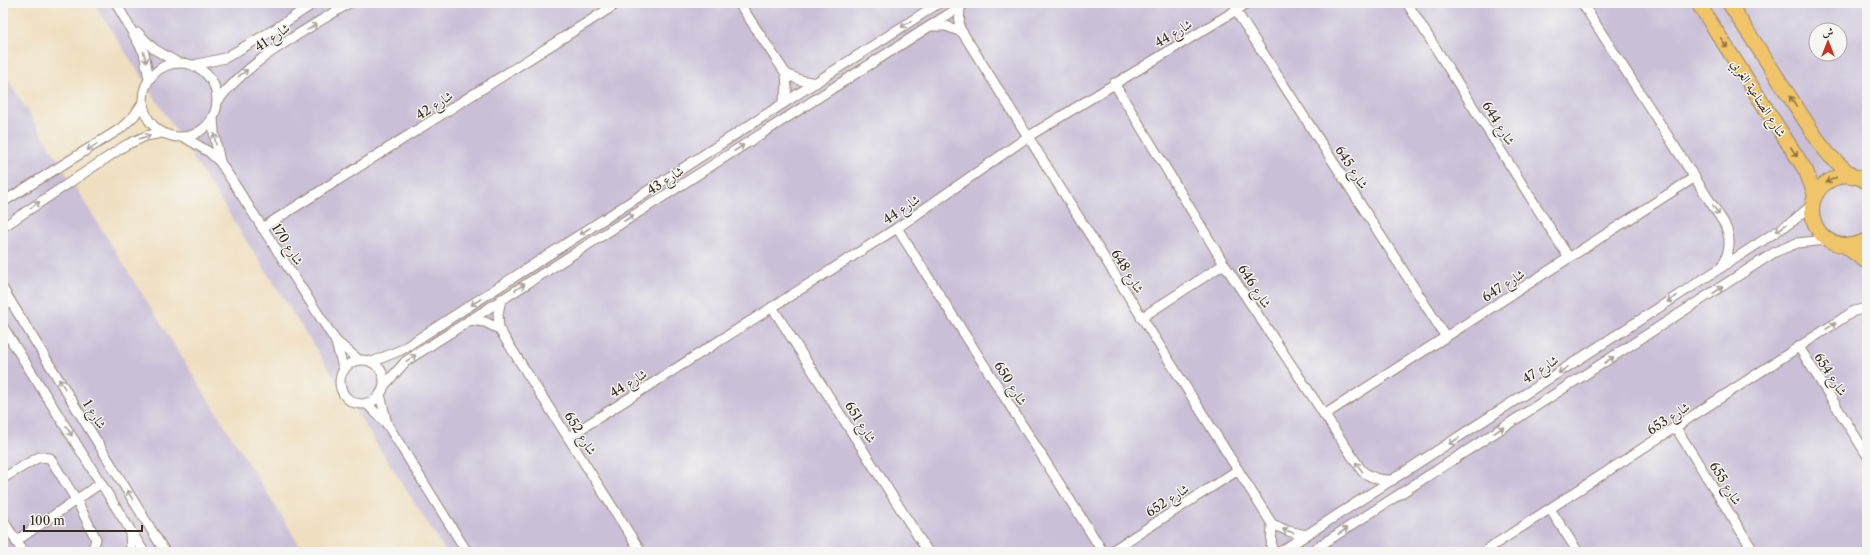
<svg xmlns="http://www.w3.org/2000/svg" width="1870" height="555" viewBox="0 0 1870 555" font-family="'Libre Caslon Text',Amiri,serif">
<style>
.industrial{fill:#c9bfd7;fill-rule:evenodd}
.lines{fill:none;stroke-linecap:round;stroke-linejoin:round}
.street-casing{stroke:#95846f;stroke-width:11}
.primary-casing{stroke:#95846f;stroke-width:16}
.street{stroke:#fff;stroke-width:9}
.primary{stroke:#f0c469;stroke-width:14}
.oneway{stroke:#a79f9a}
.oneway2{stroke:#8c6f40}
.labels{text-anchor:middle;stroke-width:3;stroke-linejoin:round;paint-order:stroke}
.street-label{font-size:13px;fill:#3b2a1e;stroke:#f6f6f2}
</style>
<rect width="100%" height="100%" fill="#f6f6f2"/>
<filter id="ink" filterUnits="userSpaceOnUse"><feTurbulence type="fractalNoise" baseFrequency=".025" numOctaves="2"/><feDisplacementMap in="SourceGraphic" scale="8" xChannelSelector="R" yChannelSelector="G"/><feConvolveMatrix kernelMatrix="1 2 1 2 8 2 1 2 1" color-interpolation-filters="sRGB"/></filter>
<filter id="wash" filterUnits="userSpaceOnUse"><feTurbulence type="fractalNoise" baseFrequency=".012" numOctaves="4" result="noise"/><feDisplacementMap in="SourceGraphic" scale="16" xChannelSelector="R" yChannelSelector="G"/><feGaussianBlur stdDeviation="0.9" result="paint"/><feColorMatrix in="noise" values="0 0 0 0 0 0 0 0 0 0 0 0 0 0 0 0 0 1.4 0 .05"/><feComposite in="paint" operator="in"/></filter>
<g filter="url(#wash)">
<rect width="100%" height="100%" fill="#efdfc0"/>
<g class="industrial">
<path d="M94 3H1867V552H446ZM1816 30H1840V54H1816Z"/>
<path d="M3 72 304 552H3Z"/>
</g>
</g>
<g filter="url(#ink)">
<g class="lines">
<g class="street-casing">
<g id="street">
<path d="M116 3 144 53 149 79"/>
<path d="M739 3 786 74 787 89 782 104"/>
<path d="M1407 3 1569 258"/>
<path d="M1582 3 1724 223C1732 239 1730 251 1722 267"/>
<path d="M960 7 959 27 1272 524 1271 552"/>
<path d="M1236 11 1446 337"/>
<path d="M931 26H946L962 32"/>
<path d="M138 33 154 49 178 63"/>
<circle cx="180" cy="100" r="37"/>
<path d="M194 65 225 58 275 29 314 3"/>
<path d="M786 74 800 80 816 83"/>
<path d="M1114 83 1224 264 1362 471C1373 479 1381 480 1393 480"/>
<path d="M217 102C250 58 304 32 349 3"/>
<path d="M213 116 214 133 220 162"/>
<path d="M184 137 209 152 220 162 335 340 344 370"/>
<path d="M3 202 120 129 134 116 142 104"/>
<path d="M3 227 126 145 146 136 162 133"/>
<path d="M262 228 618 3"/>
<path d="M897 228 1103 552"/>
<path d="M3 289 165 552"/>
<path d="M501 299 498 314 499 329 641 552"/>
<path d="M772 307 928 552"/>
<path d="M1141 318 1224 264"/>
<path d="M469 320 485 322 499 329"/>
<path d="M3 327 144 552"/>
<path d="M336 341 359 360"/>
<path d="M1799 347 1867 455"/>
<circle cx="362" cy="382" r="22"/>
<path d="M372 362 401 350 939 3"/>
<path d="M384 386 406 361 966 3"/>
<path d="M380 394 387 424"/>
<path d="M366 403 387 424 467 552"/>
<path d="M1324 415 1695 177"/>
<path d="M1676 428 1754 552"/>
<path d="M568 437 897 228 1029 136 1248 3"/>
<path d="M3 478 39 457 50 458 77 501 96 539 92 552"/>
<path d="M1550 509 1578 552"/>
<path d="M3 520 16 541 101 483"/>
<path d="M1272 524 1288 531 1306 535"/>
<path d="M130 532 131 552"/>
<path d="M16 541 23 552"/>
<path d="M1110 552 1238 470"/>
<path d="M1280 552 1722 267 1793 221 1812 205"/>
<path d="M1310 552 1775 252 1797 243 1826 240"/>
<path d="M1483 552 1854 311 1867 308"/>
</g>
</g>
<g class="primary-casing">
<g id="primary">
<path d="M1698 3 1806 171 1815 195"/>
<path d="M1729 3 1821 145 1830 156 1852 176"/>
<path d="M1867 182C1859 176 1847 174 1838 177 1788 194 1817 265 1867 240"/>
<path d="M1845 246 1867 262"/>
</g>
</g>
<use href="#street" class="street"/>
<use href="#primary" class="primary"/>
</g>
<defs><path id="oneway-shaft" d="M-6 0H5M1.5-3L5.5 0L1.5 3" fill="none" stroke-width="1.6" stroke-linecap="round" stroke-linejoin="round"/></defs>
<g class="oneway">
<use href="#oneway-shaft" transform="translate(906 24) rotate(147)"/>
<use href="#oneway-shaft" transform="translate(312 27) rotate(-32)"/>
<use href="#oneway-shaft" transform="translate(145 57) rotate(74)"/>
<use href="#oneway-shaft" transform="translate(243 73) rotate(-37)"/>
<use href="#oneway-shaft" transform="translate(145 137) rotate(-18)"/>
<use href="#oneway-shaft" transform="translate(215 139) rotate(-99)"/>
<use href="#oneway-shaft" transform="translate(92 147) rotate(148)"/>
<use href="#oneway-shaft" transform="translate(739 148) rotate(-33)"/>
<use href="#oneway-shaft" transform="translate(35 205) rotate(-35)"/>
<use href="#oneway-shaft" transform="translate(1716 210) rotate(57)"/>
<use href="#oneway-shaft" transform="translate(629 218) rotate(-33)"/>
<use href="#oneway-shaft" transform="translate(1781 228) rotate(147)"/>
<use href="#oneway-shaft" transform="translate(585 231) rotate(147)"/>
<use href="#oneway-shaft" transform="translate(520 287) rotate(-33)"/>
<use href="#oneway-shaft" transform="translate(1718 290) rotate(-33)"/>
<use href="#oneway-shaft" transform="translate(1672 299) rotate(147)"/>
<use href="#oneway-shaft" transform="translate(476 302) rotate(147)"/>
<use href="#oneway-shaft" transform="translate(1831 326) rotate(-33)"/>
<use href="#oneway-shaft" transform="translate(411 358) rotate(-34)"/>
<use href="#oneway-shaft" transform="translate(1609 360) rotate(-33)"/>
<use href="#oneway-shaft" transform="translate(1563 370) rotate(147)"/>
<use href="#oneway-shaft" transform="translate(62 384) rotate(-122)"/>
<use href="#oneway-shaft" transform="translate(1499 430) rotate(-33)"/>
<use href="#oneway-shaft" transform="translate(69 431) rotate(58)"/>
<use href="#oneway-shaft" transform="translate(1454 441) rotate(147)"/>
<use href="#oneway-shaft" transform="translate(1359 467) rotate(-126)"/>
<use href="#oneway-shaft" transform="translate(130 495) rotate(-122)"/>
<use href="#oneway-shaft" transform="translate(1288 531) rotate(-161)"/>
<use href="#oneway-shaft" transform="translate(1343 531) rotate(-33)"/>
</g>
<g class="oneway2">
<use href="#oneway-shaft" transform="translate(1724 43) rotate(57)"/>
<use href="#oneway-shaft" transform="translate(1793 101) rotate(-123)"/>
<use href="#oneway-shaft" transform="translate(1794 152) rotate(57)"/>
<use href="#oneway-shaft" transform="translate(1831 180) rotate(152)"/>
</g>
</g>
<g class="labels">
<g class="street-label">
<text transform="translate(1173 33) rotate(-31)" y="5">شارع 44</text>
<text transform="translate(272 37) rotate(-34)" y="5">شارع 41</text>
<text transform="translate(1759 98) rotate(57)" y="5">شارع الصناعية الغربي</text>
<text transform="translate(434 105) rotate(-33)" y="5">شارع 42</text>
<text transform="translate(1499 123) rotate(58)" y="5">شارع 644</text>
<text transform="translate(1352 167) rotate(57)" y="5">شارع 645</text>
<text transform="translate(665 180) rotate(-33)" y="5">شارع 43</text>
<text transform="translate(901 209) rotate(-34)" y="5">شارع 44</text>
<text transform="translate(288 244) rotate(57)" y="5">شارع 170</text>
<text transform="translate(1128 271) rotate(58)" y="5">شارع 648</text>
<text transform="translate(1503 285) rotate(-33)" y="5">شارع 647</text>
<text transform="translate(1255 286) rotate(57)" y="5">شارع 646</text>
<text transform="translate(1540 369) rotate(-33)" y="5">شارع 47</text>
<text transform="translate(1831 374) rotate(57)" y="5">شارع 654</text>
<text transform="translate(628 383) rotate(-32)" y="5">شارع 44</text>
<text transform="translate(1011 383) rotate(58)" y="5">شارع 650</text>
<text transform="translate(95 414) rotate(58)" y="5">شارع 1</text>
<text transform="translate(1668 418) rotate(-33)" y="5">شارع 653</text>
<text transform="translate(861 422) rotate(58)" y="5">شارع 651</text>
<text transform="translate(581 433) rotate(58)" y="5">شارع 652</text>
<text transform="translate(1726 483) rotate(58)" y="5">شارع 655</text>
<text transform="translate(1167 500) rotate(-33)" y="5">شارع 652</text>
</g>
</g>
<rect width="1870" height="555" fill="none" stroke="#f6f6f2" stroke-width="16"/>
<g transform="translate(1828 42)"><circle r="19" fill="#f6f6f2" stroke="#aba49d"/>
<path d="M0-3L7 15L0 10L-7 15Z" fill="#c8321e"/>
<text y="-6" font-size="11" font-weight="bold" text-anchor="middle" fill="#3b2a1e">ش</text>
</g>
<path d="M24 525v6h118v-6" fill="none" stroke="#3b2a1e" stroke-width="2"/>
<text x="30" y="525" font-size="12" fill="#3b2a1e" stroke="#f6f6f2" stroke-width="3" paint-order="stroke">100 m</text>
</svg>
